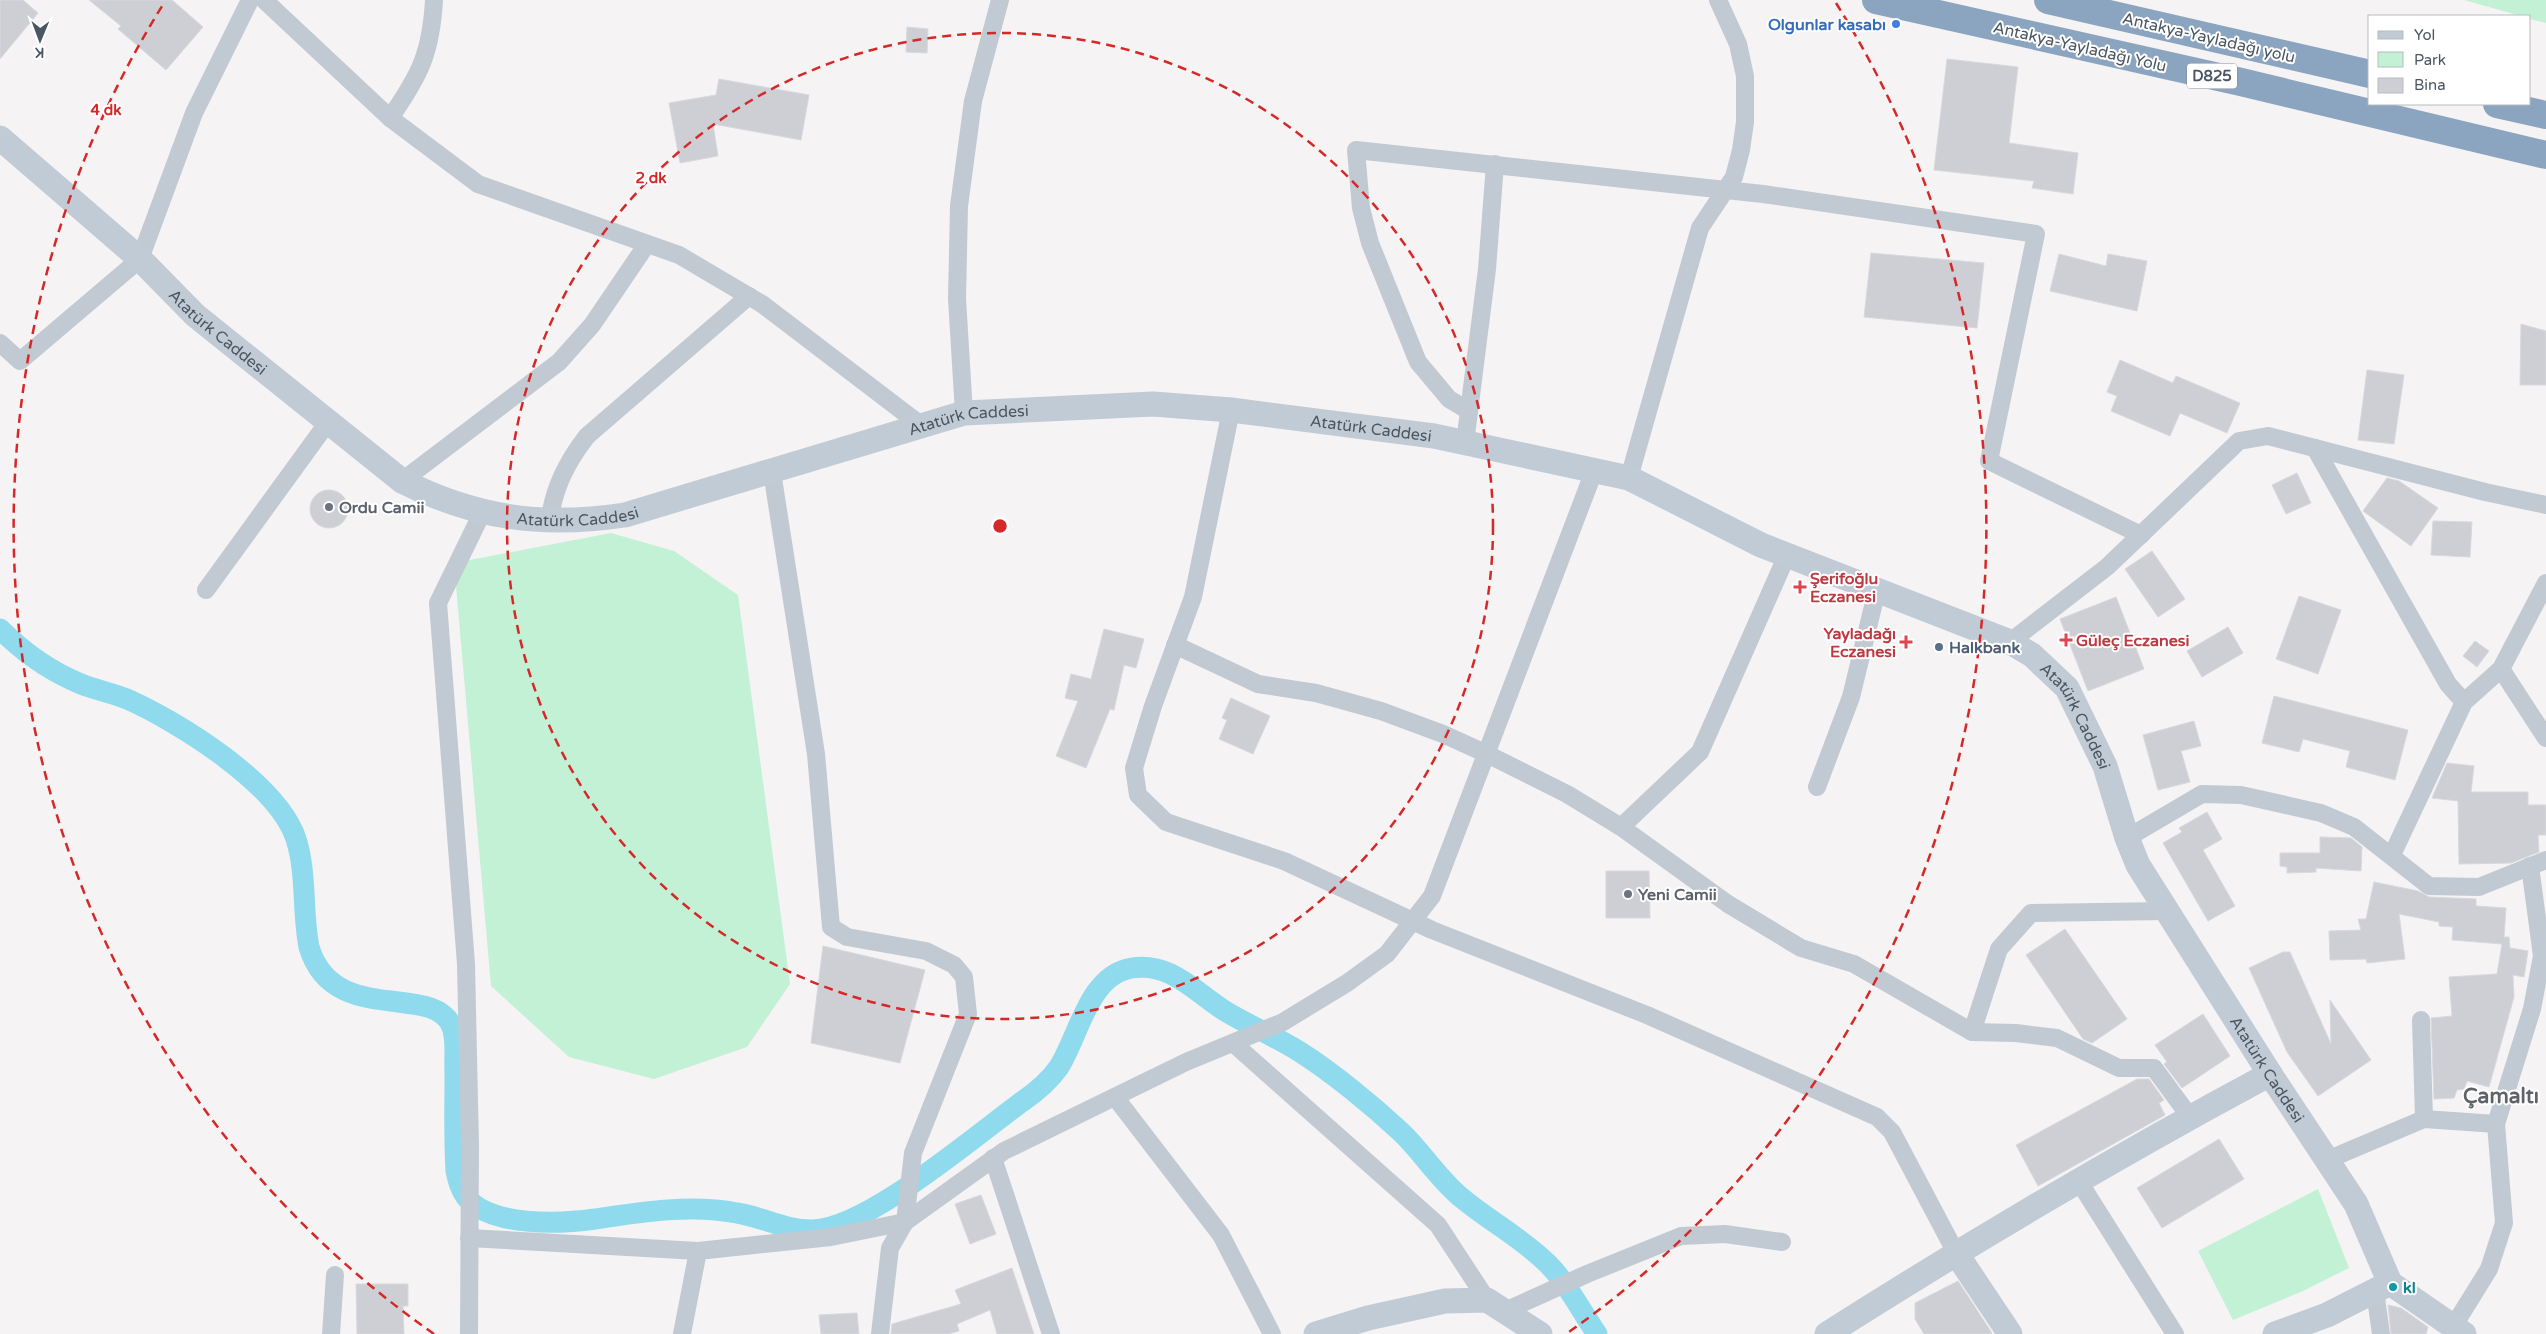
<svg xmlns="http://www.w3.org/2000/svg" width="2546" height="1334" viewBox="0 0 2546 1334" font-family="'Varela Round',sans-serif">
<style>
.green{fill:#c3f1d5}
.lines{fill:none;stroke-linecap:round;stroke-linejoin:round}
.canal{stroke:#90daee;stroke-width:21}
.building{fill:#cdcfd5;stroke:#d7d9de}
.street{stroke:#c1cad2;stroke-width:18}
.secondary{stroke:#c1cbd6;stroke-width:25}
.highway{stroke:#8ba5c1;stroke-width:28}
.ring{fill:none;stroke:#d62828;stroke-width:2.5;stroke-dasharray:9 6}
.shop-dot{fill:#3f7fe0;stroke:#fff;stroke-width:2}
.worship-dot{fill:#6b7280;stroke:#fff;stroke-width:2}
.health-dot{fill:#e0444e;stroke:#fff;stroke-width:2}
.service-dot{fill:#5c6f8a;stroke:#fff;stroke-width:2}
.culture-dot{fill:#0f9aa8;stroke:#fff;stroke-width:2}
.labels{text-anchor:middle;stroke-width:4;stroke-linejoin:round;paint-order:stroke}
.shield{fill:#fff;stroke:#808990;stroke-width:1}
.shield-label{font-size:15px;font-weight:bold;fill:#4a5661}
.shop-label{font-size:16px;font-weight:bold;fill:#366cbe;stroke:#fff;text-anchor:end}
.street-label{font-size:16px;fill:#4a5661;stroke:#fff}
.worship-label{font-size:16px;font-weight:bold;fill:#5b616d;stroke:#fff;text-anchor:start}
.health-label{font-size:16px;font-weight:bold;fill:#be3a42;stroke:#fff;text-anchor:start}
.service-label{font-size:16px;font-weight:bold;fill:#4e5e75;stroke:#fff;text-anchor:start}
.culture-label{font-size:16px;font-weight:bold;fill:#0d838f;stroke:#fff;text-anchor:start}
.district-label{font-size:21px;font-weight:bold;fill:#5f6368;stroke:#fff}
.centre{fill:#d62828;stroke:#fff;stroke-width:2.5}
.ring-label{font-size:15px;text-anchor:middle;font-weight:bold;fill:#d62828;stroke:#fff;stroke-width:4;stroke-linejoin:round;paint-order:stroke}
</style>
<rect width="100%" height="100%" fill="#f5f3f3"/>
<g class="green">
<path d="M2464 0H2546V23L2530 19V16H2521Z"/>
<path d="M611 533 674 551 738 595 790 984 747 1047 654 1079 569 1057 491 986 454 563Z"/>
<path d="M2318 1189 2349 1268 2303 1291 2233 1320 2198 1251Z"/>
</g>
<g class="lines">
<path class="canal" d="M0 629C24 653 49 671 81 684 96 690 112 693 127 699 179 722 278 784 296 839 307 873 302 912 309 947 333 1028 435 981 452 1027 457 1040 454 1058 455 1072 455 1105 454 1138 456 1171 458 1180 460 1189 466 1197 491 1227 560 1224 595 1219 641 1212 691 1204 737 1213 763 1217 786 1231 813 1230 867 1229 976 1135 1023 1101 1036 1092 1050 1080 1059 1067 1079 1036 1088 975 1132 968 1171 962 1195 992 1225 1011 1250 1026 1276 1037 1300 1052 1332 1072 1373 1106 1401 1132 1423 1153 1439 1180 1463 1199 1491 1222 1523 1239 1548 1264 1568 1284 1581 1311 1597 1334"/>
</g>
<g class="building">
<path d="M0 0H23L38 13 0 59Z"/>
<path d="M89 0H172L203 27 166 70 118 29 121 26Z"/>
<path d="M907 27 928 29 927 53 906 52Z"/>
<path d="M1947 59 2018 67 2009 143 2078 153 2073 194 2032 188 2034 181 1934 170Z"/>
<path d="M719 79 809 95 801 140 713 124 718 156 680 163 669 103 716 95Z"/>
<path d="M1871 253 1984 263 1977 328 1864 317Z"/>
<path d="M2059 254 2106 266 2108 254 2147 261 2137 311 2050 291Z"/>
<path d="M2521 324 2546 331V385H2520Z"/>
<path d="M2120 360 2173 383 2176 376 2240 403 2227 433 2180 413 2170 436 2111 411 2117 396 2107 392Z"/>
<path d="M2367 370 2404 375 2394 444 2358 440Z"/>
<path d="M2297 473 2311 503 2286 514 2272 485Z"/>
<path d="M2387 478 2399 481 2438 508 2411 546 2363 511Z"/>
<circle cx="329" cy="509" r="19"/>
<path d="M2433 521 2472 522 2470 557 2431 555Z"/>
<path d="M2152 551 2185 599 2158 617 2125 569Z"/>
<path d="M2299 596 2341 610 2318 674 2276 659Z"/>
<path d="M2116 597 2144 669 2088 691 2060 619Z"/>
<path d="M2228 627 2243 653 2202 677 2187 651Z"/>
<path d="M1104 629 1144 639 1136 668 1124 665 1114 710 1110 709 1086 768 1056 756 1078 701 1065 698 1071 674 1091 679Z"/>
<path d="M2475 641 2489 651 2477 667 2463 656Z"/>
<path d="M2274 696 2408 730 2395 780 2346 767 2350 751 2303 739 2299 752 2262 743Z"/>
<path d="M1231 698 1270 716 1253 754 1219 739 1227 720 1222 718Z"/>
<path d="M2194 721 2201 746 2181 751 2190 782 2158 790 2143 735Z"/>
<path d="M2447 763 2474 766 2471 792H2528V805H2546V835H2538L2539 852 2511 863 2459 864 2458 801 2432 798Z"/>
<path d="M2207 812 2222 839 2203 850 2235 906 2208 921 2163 843 2182 832 2179 828Z"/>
<path d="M2320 837 2351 838 2362 847 2361 871 2316 868V872L2287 873V867L2280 866V853H2320Z"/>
<path d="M1606 871H1649L1650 918H1606Z"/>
<path d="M2374 882 2418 891 2429 897 2476 899V906L2506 908 2504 937H2509L2510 948 2528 951 2524 977 2513 975 2514 997 2489 1087 2467 1081 2464 1089 2457 1090 2454 1098 2434 1099 2431 1018 2452 1016 2449 977 2497 974 2502 944 2452 940 2453 927 2439 926V922L2399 914 2405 959 2367 963 2366 959 2330 960 2329 931 2361 930 2358 919H2366Z"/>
<path d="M2065 929 2127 1019 2092 1043 2083 1039 2026 955Z"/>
<path d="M823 946 925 970 900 1063 811 1043Z"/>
<path d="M2283 952H2290L2331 1044 2330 1000 2371 1060 2318 1096 2287 1052 2249 968Z"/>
<path d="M2203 1014 2230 1056 2182 1088 2164 1064 2167 1062 2155 1045Z"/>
<path d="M2137 1079H2149L2164 1100 2159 1103 2165 1115 2038 1186 2016 1145Z"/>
<path d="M2219 1139 2244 1179 2162 1228 2137 1188Z"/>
<path d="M981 1195 996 1234 970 1244 955 1204Z"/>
<path d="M1012 1268 1034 1334H997L990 1310 957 1324 959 1331 948 1334H891L892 1324 961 1304 955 1290Z"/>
<path d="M1958 1281 1990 1330 1992 1334H1924L1915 1319V1303Z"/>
<path d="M356 1284H408V1306H403L404 1334H357Z"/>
<path d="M2388 1305 2401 1308 2428 1327 2426 1334H2391Z"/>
<path d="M857 1313 859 1334H821L819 1315Z"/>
</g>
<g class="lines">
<g class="street">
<path d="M264 0 390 118 478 184 679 255 762 304 922 426"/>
<path d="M390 118C420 75 431 53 434 0"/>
<path d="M0 343 20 361 140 259 194 113 250 0"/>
<path d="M1231 410 1193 597 1153 706 1134 768 1138 795 1166 822 1284 861 1432 930 1647 1015 1877 1117 1892 1132 1956 1253"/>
<path d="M1469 411 1449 399 1418 362 1370 243 1361 208 1356 150 1763 194 2036 234 1989 461 2141 535"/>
<path d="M964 413 957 299 959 206 973 101 1000 0"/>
<path d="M1465 443 1487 269 1495 164"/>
<path d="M2315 448 2448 684 2464 702"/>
<path d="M772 472 816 754 831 927 847 937 926 951 954 965 964 977 968 1014 913 1153 905 1222 890 1248 880 1334"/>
<path d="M1629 478 1700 228 1734 177 1741 150 1745 122V76L1738 44 1718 0"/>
<path d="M402 481 559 362 592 325 647 244"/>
<path d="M549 522C554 488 566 463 587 436L749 296"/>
<path d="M206 590 328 422"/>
<path d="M2010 642 2107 567 2239 441 2268 436 2485 492 2546 505"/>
<path d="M1175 645 1258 684 1316 693 1381 711 1443 734 1487 754 1567 794 1621 827 1728 904 1801 948 1854 964 1972 1032 2016 1033 2057 1038 2119 1068H2154L2190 1117"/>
<path d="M2501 669 2546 738"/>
<path d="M1817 787 1851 697 1877 590"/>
<path d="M1621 827 1700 752 1787 555"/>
<path d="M2127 838 2202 794 2241 795 2321 813 2354 827 2429 886 2479 887 2546 860"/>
<path d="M2392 855 2464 702 2501 669 2546 583"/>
<path d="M2421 1020 2424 1119"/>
<path d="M1972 1032 1999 949 2031 913 2167 911"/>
<path d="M1233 1043 1438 1225 1487 1300"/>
<path d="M1115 1097 1221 1235 1272 1334"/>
<path d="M993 1158 1051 1334"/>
<path d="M2327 1160 2424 1119 2496 1124"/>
<path d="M2078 1180 2175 1334"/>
<path d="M469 1238 698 1251"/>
<path d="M2375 1291 2381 1334"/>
<path d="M1505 1311 1587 1274 1681 1236 1725 1234 1782 1242"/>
<path d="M2453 1327 2489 1269 2504 1223 2496 1124 2532 1009 2542 956 2530 866"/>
<path d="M331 1334 335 1275"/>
<path d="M469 1334 470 1146 466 964 438 603 482 513"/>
<path d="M682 1334 698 1251 831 1237 905 1222 1004 1151 1186 1062 1283 1022 1347 983 1387 954 1432 896 1594 471"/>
</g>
<g class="secondary">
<path id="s1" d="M0 138 140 259 195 315 402 481C477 519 543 527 625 515L964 413 1153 404 1231 410 1434 436 1629 478 1761 545 2010 642 2032 655 2067 688 2105 766 2127 838 2138 865 2270 1074 2356 1204 2390 1283 2464 1334"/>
<path d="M1956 1253 2010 1334"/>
<path d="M1316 1334 1368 1318 1445 1301 1487 1300 1540 1334"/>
<path d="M1827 1334C1972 1242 2119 1155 2270 1074"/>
<path d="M2275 1334 2327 1315 2390 1283"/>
</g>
<g class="highway">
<path d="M1876 0 2241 82 2546 155"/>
<path d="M2048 0 2370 74"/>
<path d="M2497 104 2546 115"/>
</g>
</g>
<g class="ring">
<circle cx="1000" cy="526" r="493"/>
<path d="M434 1334A986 986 0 0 1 164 3M1836 3A986 986 0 0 1 1566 1334"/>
</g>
<circle class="shop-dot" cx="1896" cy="24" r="5"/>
<g class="worship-dot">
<circle cx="329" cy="507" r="5"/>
<circle cx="1628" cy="894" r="5"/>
</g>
<g class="health-dot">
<path d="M1797.5 579.5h5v5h5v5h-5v5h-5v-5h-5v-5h5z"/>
<path d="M2063.5 632.5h5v5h5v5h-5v5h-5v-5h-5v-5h5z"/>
<path d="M1903.5 634.5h5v5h5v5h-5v5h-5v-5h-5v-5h5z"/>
</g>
<circle class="service-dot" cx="1939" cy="647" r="5"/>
<circle class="culture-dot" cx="2393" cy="1287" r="5"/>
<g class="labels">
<rect class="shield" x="2187" y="63.5" width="50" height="25" rx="4"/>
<g class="shield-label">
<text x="2212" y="81">D825</text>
</g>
<g class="shop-label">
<text x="1886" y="30">Olgunlar kasabı</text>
</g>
<g class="street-label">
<text transform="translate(2209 37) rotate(13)" y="6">Antakya-Yayladağı yolu</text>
<text transform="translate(2080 46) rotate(13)" y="6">Antakya-Yayladağı Yolu</text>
<text dy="6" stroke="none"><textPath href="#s1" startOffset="292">Atatürk Caddesi</textPath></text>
<text dy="6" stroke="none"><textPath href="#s1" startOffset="1116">Atatürk Caddesi</textPath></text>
<text dy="6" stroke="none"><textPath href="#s1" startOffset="1521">Atatürk Caddesi</textPath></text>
<text dy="6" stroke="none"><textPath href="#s1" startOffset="711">Atatürk Caddesi</textPath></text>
<text dy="6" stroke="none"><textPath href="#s1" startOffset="2301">Atatürk Caddesi</textPath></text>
<text dy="6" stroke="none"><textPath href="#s1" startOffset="2706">Atatürk Caddesi</textPath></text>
</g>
<g class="worship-label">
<text x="339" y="513">Ordu Camii</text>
<text x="1638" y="900">Yeni Camii</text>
</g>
<g class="health-label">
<text x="1810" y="584">Şerifoğlu<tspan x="1810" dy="18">Eczanesi</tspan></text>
<text x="1896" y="639" text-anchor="end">Yayladağı<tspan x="1896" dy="18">Eczanesi</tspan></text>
<text x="2076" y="646">Güleç Eczanesi</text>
</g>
<g class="service-label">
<text x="1949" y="653">Halkbank</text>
</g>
<g class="culture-label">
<text x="2403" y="1293">kl</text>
</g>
<g class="district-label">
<text x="2501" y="1103">Çamaltı</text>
</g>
</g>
<circle cx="1000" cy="526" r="8" class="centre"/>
<g class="ring-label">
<text x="106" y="115">4 dk</text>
<text x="651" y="183">2 dk</text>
</g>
<rect x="2368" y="15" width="162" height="90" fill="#ffffff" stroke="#b7bbc0"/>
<rect x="2378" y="31" width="25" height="8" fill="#c1cbd6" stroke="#b7bbc0"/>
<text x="2414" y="40" font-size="15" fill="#4a5661">Yol</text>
<rect x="2378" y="52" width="25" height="15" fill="#c3f1d5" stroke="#b7bbc0"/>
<text x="2414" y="65" font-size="15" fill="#4a5661">Park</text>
<rect x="2378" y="78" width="25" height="15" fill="#cdcfd5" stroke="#b7bbc0"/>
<text x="2414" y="90" font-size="15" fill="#4a5661">Bina</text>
<g transform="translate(40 40) rotate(181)" stroke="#ffffff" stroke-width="4" paint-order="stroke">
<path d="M0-4L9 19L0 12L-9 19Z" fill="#4a5661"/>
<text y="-8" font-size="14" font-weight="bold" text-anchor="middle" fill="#4a5661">K</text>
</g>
</svg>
